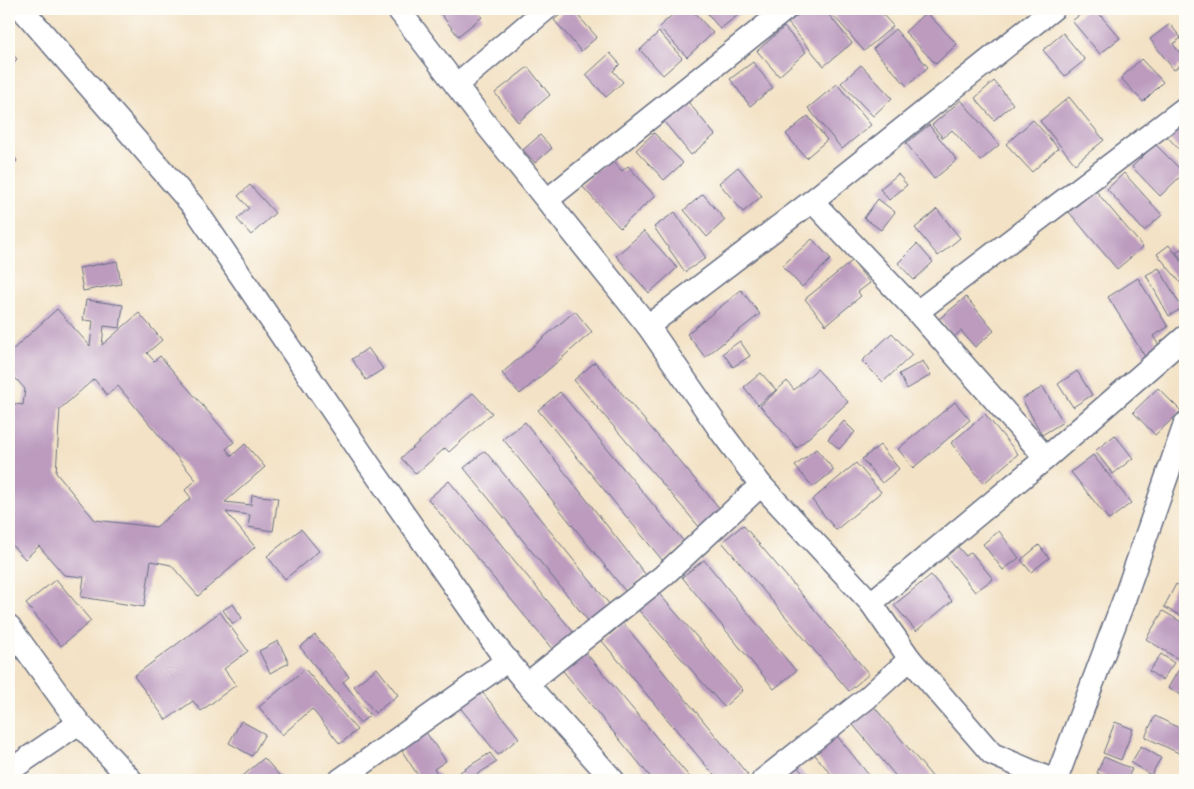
<svg xmlns="http://www.w3.org/2000/svg" width="1194" height="789" viewBox="0 0 1194 789" font-family="'IM FELL Double Pica',serif">
<style>
.building{fill:#bc9bbf;fill-rule:evenodd}
.lines{fill:none;stroke-linecap:round;stroke-linejoin:round}
.minor-casing{stroke:#676e82;stroke-width:25}
.minor{stroke:#fff;stroke-width:22}
</style>
<rect width="100%" height="100%" fill="#fdfcf7"/>
<filter id="ink" filterUnits="userSpaceOnUse"><feTurbulence type="fractalNoise" baseFrequency=".02" numOctaves="2"/><feDisplacementMap in="SourceGraphic" scale="10" xChannelSelector="R" yChannelSelector="G"/><feConvolveMatrix kernelMatrix="1 2 1 2 8 2 1 2 1" color-interpolation-filters="sRGB"/></filter>
<filter id="wash" filterUnits="userSpaceOnUse"><feTurbulence type="fractalNoise" baseFrequency=".0096" numOctaves="4" result="noise"/><feDisplacementMap in="SourceGraphic" scale="20" xChannelSelector="R" yChannelSelector="G"/><feGaussianBlur stdDeviation="1.12" result="paint"/><feColorMatrix in="noise" values="0 0 0 0 0 0 0 0 0 0 0 0 0 0 0 0 0 1.4 0 .05"/><feComposite in="paint" operator="in"/></filter>
<g filter="url(#wash)">
<rect width="100%" height="100%" fill="#f3e2c5"/>
<g id="blocks">
<g class="building">
<path d="M437 9H476L482 17 458 36Z"/>
<path d="M567 9H572L597 37 581 51 554 20Z"/>
<path d="M679 9H691L713 33 687 57 659 27Z"/>
<path d="M704 9H746L720 29Z"/>
<path d="M805 9H824L852 43 824 66 788 23Z"/>
<path d="M828 9H878L893 26 864 51Z"/>
<path d="M1087 9H1095L1120 38 1100 54 1072 21Z"/>
<path d="M926 12 957 44 936 64 905 32Z"/>
<path d="M1170 24 1181 38 1173 44 1185 60V61L1174 70 1150 39Z"/>
<path d="M784 27 806 52 779 76 757 51Z"/>
<path d="M895 29 928 67 907 86 873 49Z"/>
<path d="M659 32 682 58 663 75 640 50Z"/>
<path d="M1063 33 1085 60 1065 76 1043 50Z"/>
<path d="M9 50 17 59 9 67Z"/>
<path d="M610 53 620 64 613 71 623 82 606 97 586 75Z"/>
<path d="M1141 59 1163 82 1143 102 1121 78Z"/>
<path d="M753 62 773 88 750 106 730 79Z"/>
<path d="M861 65 892 98 873 116 841 83Z"/>
<path d="M528 67 550 95 518 122 495 93Z"/>
<path d="M994 81 1013 104 994 120 975 98Z"/>
<path d="M837 84 871 125 842 149 808 108Z"/>
<path d="M1069 97 1104 140 1075 164 1040 121Z"/>
<path d="M685 98 715 135 691 155 661 118Z"/>
<path d="M961 100 999 145 980 161 952 130 943 138 932 125Z"/>
<path d="M808 116 827 140 806 158 786 134Z"/>
<path d="M1185 119V156L1164 133Z"/>
<path d="M1033 120 1058 148 1032 172 1006 144Z"/>
<path d="M929 125 957 160 934 179 906 143Z"/>
<path d="M654 133 683 163 664 180 636 150Z"/>
<path d="M540 135 552 148 535 163 523 150Z"/>
<path d="M1155 144 1184 173 1160 196 1132 167Z"/>
<path d="M9 147 17 161 9 166Z"/>
<path d="M610 158 622 171 628 166 655 196 620 228 581 185Z"/>
<path d="M738 167 762 196 743 212 719 183Z"/>
<path d="M1124 173 1162 215 1144 231 1107 189Z"/>
<path d="M898 174 907 185 889 200 880 189Z"/>
<path d="M250 185 275 213 251 235 237 219 249 208 238 196Z"/>
<path d="M1095 190 1143 247 1117 269 1069 212Z"/>
<path d="M703 194 725 220 707 237 684 210Z"/>
<path d="M878 199 895 212 881 230 864 218Z"/>
<path d="M937 209 960 238 938 256 915 228Z"/>
<path d="M675 212 706 258 685 272 654 227Z"/>
<path d="M644 231 677 268 649 293 616 256Z"/>
<path d="M812 239 831 259 802 287 782 266Z"/>
<path d="M917 244 933 262 914 280 898 263Z"/>
<path d="M1169 245 1185 266V284L1183 286 1157 254Z"/>
<path d="M1185 246V264L1176 252Z"/>
<path d="M117 261 121 284 83 291 79 268Z"/>
<path d="M852 261 870 283 858 292 861 296 826 325 805 299Z"/>
<path d="M1159 268 1182 308 1169 316 1146 275Z"/>
<path d="M1138 278 1168 327 1153 336 1162 350 1147 360 1108 297Z"/>
<path d="M741 290 760 314 705 357 687 334Z"/>
<path d="M966 297 994 331 975 347 961 331 954 337 939 319Z"/>
<path d="M86 300 123 305 120 328 104 326 102 345 139 313 162 340 147 353 154 361 160 356 234 442 226 449 232 456 245 444 265 467 225 502 251 505 252 495 278 498 273 531 248 527 250 515 226 512 255 547 198 596 171 565 151 561 144 607 81 597 84 577 64 575 39 546 25 559 9 542 10 511 9 403 23 405 25 389 9 371V353L57 309 90 346 93 321 83 320ZM94 379 107 395 118 386 196 480 185 490 191 498 156 527 95 520 56 473 60 409Z"/>
<path d="M575 311 592 332 520 394 502 373Z"/>
<path d="M892 333 912 355 883 382 862 361Z"/>
<path d="M740 341 750 356 733 367 723 353Z"/>
<path d="M368 348 383 369 366 380 352 359Z"/>
<path d="M923 361 931 375 907 389 899 374Z"/>
<path d="M595 362 722 511 701 529 574 380Z"/>
<path d="M817 369 848 402 797 448 760 406 787 381 794 390Z"/>
<path d="M1077 371 1092 395 1073 407 1058 384Z"/>
<path d="M761 373 776 390 758 405 744 387Z"/>
<path d="M1043 387 1063 422 1042 435 1022 399Z"/>
<path d="M1158 388 1181 411 1155 435 1133 412Z"/>
<path d="M560 392 685 543 663 561 538 410Z"/>
<path d="M473 393 492 413 449 452 445 448 416 474 401 458Z"/>
<path d="M955 402 970 420 913 468 898 449Z"/>
<path d="M985 414 1018 454 984 483 951 443Z"/>
<path d="M844 421 855 432 839 449 828 439Z"/>
<path d="M525 422 646 575 626 592 503 439Z"/>
<path d="M1115 435 1133 458 1113 474 1095 451Z"/>
<path d="M880 445 899 469 882 483 862 459Z"/>
<path d="M816 449 834 470 813 487 795 466Z"/>
<path d="M485 451 610 605 589 622 464 468Z"/>
<path d="M1093 455 1131 503 1109 520 1071 472Z"/>
<path d="M856 463 881 492 836 530 812 500Z"/>
<path d="M449 481 574 633 553 650 428 499Z"/>
<path d="M743 525 869 674 849 691 722 542Z"/>
<path d="M301 529 319 551 285 579 267 556Z"/>
<path d="M999 531 1019 558 1003 570 983 544Z"/>
<path d="M1039 545 1049 558 1031 572 1021 560Z"/>
<path d="M957 546 966 556 971 552 993 579 975 592 946 556Z"/>
<path d="M704 560 796 671 774 689 682 577Z"/>
<path d="M931 575 952 601 916 631 894 605Z"/>
<path d="M56 579 91 621 61 646 26 604Z"/>
<path d="M1176 584 1185 589V618L1164 607Z"/>
<path d="M655 589 743 690 724 707 635 606Z"/>
<path d="M233 604 242 618 233 624 223 610Z"/>
<path d="M1163 611 1185 624V646L1178 659 1146 639Z"/>
<path d="M220 612 248 651 224 669 236 685 201 711 193 701 166 720 134 676Z"/>
<path d="M623 623 748 775 741 780H718L602 641Z"/>
<path d="M315 635 349 677 343 682 370 715 360 723 300 647Z"/>
<path d="M278 641 289 663 270 673 259 651Z"/>
<path d="M581 647 692 780H653L559 666Z"/>
<path d="M1161 654 1174 663 1162 680 1149 671Z"/>
<path d="M377 668 398 695 375 713 354 686Z"/>
<path d="M305 669 357 730 340 744 312 709 282 735 259 707Z"/>
<path d="M1179 669 1185 672V697L1168 688Z"/>
<path d="M479 688 519 738 498 755 458 705Z"/>
<path d="M871 703 935 780H899L849 720Z"/>
<path d="M1155 716 1185 731V756L1145 737Z"/>
<path d="M241 721 265 734 252 756 229 743Z"/>
<path d="M1115 722 1133 729 1121 760 1103 753Z"/>
<path d="M425 731 446 761 434 769 442 780H421L400 748Z"/>
<path d="M833 731 873 780H836L810 749Z"/>
<path d="M1141 746 1161 758 1151 775 1131 763Z"/>
<path d="M490 753 497 762 468 780H465L460 772Z"/>
<path d="M1104 757 1132 769 1127 780H1114L1097 773Z"/>
<path d="M264 758 282 778 280 780H238Z"/>
<path d="M793 762 809 780H776Z"/>
</g>
</g>
</g>
<g filter="url(#ink)">
<use href="#blocks" fill-opacity="0" stroke="#676e82" stroke-width="1"/>
<g class="lines">
<g class="minor-casing">
<g id="minor">
<path d="M22 9 194 207 368 463 498 649 527 684 613 780"/>
<path d="M398 9 488 127 648 326 722 433 761 485 871 603 910 659 992 754 1052 780"/>
<path d="M456 85 546 9"/>
<path d="M547 200 786 9"/>
<path d="M812 201 917 312 1046 458"/>
<path d="M917 312 1185 108"/>
<path d="M648 326 812 201 1053 9"/>
<path d="M871 603 1046 458 1185 337"/>
<path d="M9 626 79 723 131 780"/>
<path d="M527 684 663 576 761 485"/>
<path d="M9 771 79 723"/>
<path d="M340 780 508 660"/>
<path d="M763 780 867 698 910 659"/>
<path d="M1056 780 1125 597 1185 424"/>
</g>
</g>
<use href="#minor" class="minor"/>
</g>
</g>
<rect width="1194" height="789" fill="none" stroke="#fdfcf7" stroke-width="30"/>
</svg>
